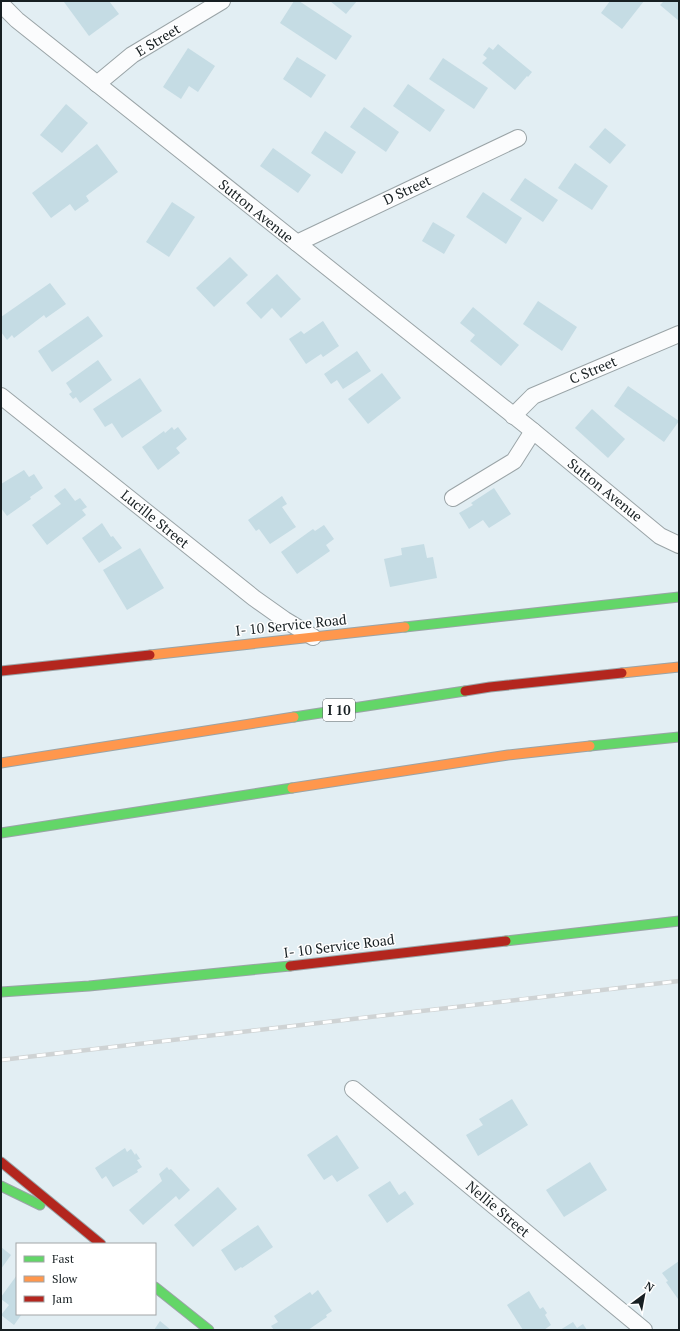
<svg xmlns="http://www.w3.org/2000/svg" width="680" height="1331" viewBox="0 0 680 1331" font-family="'PT Serif',serif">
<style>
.building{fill:#c5dce4}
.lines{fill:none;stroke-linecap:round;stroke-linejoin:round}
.street-casing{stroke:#9aa4a7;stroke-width:18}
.fast-casing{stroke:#9aa4a7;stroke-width:11}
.slow-casing{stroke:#9aa4a7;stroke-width:11}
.jam-casing{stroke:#9aa4a7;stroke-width:11}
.street{stroke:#fbfcfd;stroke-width:16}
.fast{stroke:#63d668;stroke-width:9}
.slow{stroke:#ff974d;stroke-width:9}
.jam{stroke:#b3261e;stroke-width:9}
.rail-casing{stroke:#cfd3d4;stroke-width:4.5}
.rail{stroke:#fff;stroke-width:3;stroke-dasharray:9;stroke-linecap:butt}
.labels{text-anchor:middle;stroke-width:3;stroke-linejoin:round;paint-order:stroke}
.shield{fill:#fff;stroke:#5d6264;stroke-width:1}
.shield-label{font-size:13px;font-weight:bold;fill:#171f22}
.street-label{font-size:14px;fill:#171f22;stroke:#fff}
</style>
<rect width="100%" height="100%" fill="#e2eef3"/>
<g class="building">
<path d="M65 1H109L119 14 89 36 64 2Z"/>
<path d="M294 1H299L352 36 336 60 280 23Z"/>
<path d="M330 1H357L346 14Z"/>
<path d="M610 1H644L622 29 601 13Z"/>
<path d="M664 1H679V21L660 5Z"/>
<path d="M498 44 532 72 528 77 527 76 515 90 482 63 487 58 483 55 489 47 493 50Z"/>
<path d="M188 48 215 66 198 92 189 86 181 99 163 87Z"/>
<path d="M297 57 326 75 311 98 283 79Z"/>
<path d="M443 58 488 88 474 109 429 79Z"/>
<path d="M408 84 445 110 430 132 393 106Z"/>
<path d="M66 104 88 123 62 153 40 135Z"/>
<path d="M364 107 399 132 386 152 350 127Z"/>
<path d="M605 128 626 145 610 164 589 147Z"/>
<path d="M325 131 356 152 342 174 311 153Z"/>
<path d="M97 144 118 172 86 196 89 201 75 211 70 204 51 218 32 193Z"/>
<path d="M273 148 311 175 298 193 260 166Z"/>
<path d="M575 163 608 186 592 210 558 188Z"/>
<path d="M525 178 558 200 543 222 510 200Z"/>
<path d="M483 192 522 218 506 244 466 217Z"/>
<path d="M172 202 195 217 169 257 146 242Z"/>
<path d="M433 222 455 235 444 254 422 241Z"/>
<path d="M230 257 248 275 214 307 196 288Z"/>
<path d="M277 274 301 299 281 318 272 308 261 319 246 303Z"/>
<path d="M50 283 66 304 46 318 44 315 14 338 12 335 7 340 1 332V317Z"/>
<path d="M538 301 577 327 562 351 523 324Z"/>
<path d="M473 307 519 345 501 366 470 341 475 335 460 323Z"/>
<path d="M88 316 103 336 52 372 38 351Z"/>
<path d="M323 321 339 346 323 357 321 354 306 364 289 339 301 331 304 334Z"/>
<path d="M357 351 371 371 343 389 337 380 331 384 324 374Z"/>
<path d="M98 360 112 380 80 403 76 397 73 399 69 394 72 392 66 383Z"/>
<path d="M382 373 401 398 368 424 348 399Z"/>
<path d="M140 378 162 411 122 438 112 423 105 427 93 409Z"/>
<path d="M628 386 679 421 664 442 614 406Z"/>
<path d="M592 409 625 439 608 458 575 428Z"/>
<path d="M172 427 174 430 178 427 187 439 176 448 180 453 158 470 142 447 164 431 165 433Z"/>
<path d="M24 470 29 477 34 474 43 488 30 497 31 499 7 516 1 508V484Z"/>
<path d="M65 488 75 501 80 498 87 507 82 510 86 515 47 545 32 525 61 504 54 496Z"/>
<path d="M494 488 511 514 489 528 483 520 469 529 459 513 473 505 471 503Z"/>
<path d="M282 496 287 504 282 507 296 527 270 544 259 529 256 531 248 520Z"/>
<path d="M102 523 111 537 113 536 122 548 99 563 82 538Z"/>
<path d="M324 525 334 539 326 545 330 551 297 574 281 552 313 529 315 531Z"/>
<path d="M424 544 427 558 433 557 437 578 390 587 384 559 402 555 401 548Z"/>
<path d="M140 548 164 588 127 610 103 570Z"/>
<path d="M512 1099 528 1125 478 1156 466 1135 483 1125 479 1119Z"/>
<path d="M337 1135 359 1168 337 1182 332 1175 324 1180 307 1155Z"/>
<path d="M125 1148 127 1152 131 1149 135 1155 136 1153 140 1159 137 1160 142 1167 137 1170 138 1172 113 1187 106 1176 102 1179 95 1168Z"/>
<path d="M590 1162 607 1190 564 1217 546 1190Z"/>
<path d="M167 1167 169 1170 171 1169 190 1190 179 1200 176 1196 143 1225 129 1210 162 1181 159 1174Z"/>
<path d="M390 1181 399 1195 405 1191 414 1204 387 1223 368 1195Z"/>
<path d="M218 1187 237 1209 193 1247 174 1225Z"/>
<path d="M258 1225 273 1247 242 1268 241 1267 235 1271 221 1250Z"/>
<path d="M1 1247 11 1255 1 1269Z"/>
<path d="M679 1261V1298L678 1299 666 1282 668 1281 662 1273Z"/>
<path d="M17 1275V1314H22L14 1325 1 1315 9 1305 1 1299V1297Z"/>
<path d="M318 1290 332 1311 326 1315 327 1317 308 1330H274L271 1326 278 1322 274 1316 310 1292 312 1295Z"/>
<path d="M529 1291 540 1309 543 1307 547 1313 545 1315 551 1325 544 1330H523L507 1305Z"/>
<path d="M160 1321 171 1330H154Z"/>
<path d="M573 1322 577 1328 583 1324 587 1330H560Z"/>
</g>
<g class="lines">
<g class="street-casing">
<g id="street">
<path d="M1 4 17 20 533 431 660 536 679 545"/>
<path d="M97 84 132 55 222 1"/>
<path d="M297 243 518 138"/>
<path d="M1 396 254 598 285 620 313 637"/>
<path d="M513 416 533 396 679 334"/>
<path d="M453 498 514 461 533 431"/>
<path d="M353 1089 644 1330"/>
</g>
</g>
<g class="fast-casing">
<g id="fast">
<path d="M405 627 679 597"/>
<path d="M294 717 465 691"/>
<path d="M590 746 679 737"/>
<path d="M1 833 292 788"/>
<path d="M506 941 679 921"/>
<path d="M1 992 89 986 290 966"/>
<path d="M1 1186 40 1205"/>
<path d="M155 1287 209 1330"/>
</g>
</g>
<g class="slow-casing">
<g id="slow">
<path d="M150 655 405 627"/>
<path d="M622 673 679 667"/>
<path d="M1 763 294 717"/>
<path d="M292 788 508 755 590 746"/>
</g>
</g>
<g class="jam-casing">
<g id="jam">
<path d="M1 671 150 655"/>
<path d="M465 691 490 687 622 673"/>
<path d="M290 966 506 941"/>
<path d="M1 1162 101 1244"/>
</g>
</g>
<use href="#street" class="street"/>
<use href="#fast" class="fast"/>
<use href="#slow" class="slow"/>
<use href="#jam" class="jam"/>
<g class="rail-casing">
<path id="rail" d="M1 1060 679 981"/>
</g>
<use href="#rail" class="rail"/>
</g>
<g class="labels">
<rect class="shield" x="323" y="699" width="32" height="22" rx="3"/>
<g class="shield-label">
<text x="339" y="715">I 10</text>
</g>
<g class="street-label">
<text transform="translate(158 40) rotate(-31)" y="5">E Street</text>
<text transform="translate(407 190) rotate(-25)" y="5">D Street</text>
<text transform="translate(256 211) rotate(39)" y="5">Sutton Avenue</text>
<text transform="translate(593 370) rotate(-23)" y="5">C Street</text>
<text transform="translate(605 490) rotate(39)" y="5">Sutton Avenue</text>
<text transform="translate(155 519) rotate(39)" y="5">Lucille Street</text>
<text transform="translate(291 625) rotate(-6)" y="5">I- 10 Service Road</text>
<text transform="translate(339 946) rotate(-7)" y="5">I- 10 Service Road</text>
<text transform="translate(498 1209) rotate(40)" y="5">Nellie Street</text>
</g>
</g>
<rect width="680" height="1331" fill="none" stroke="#171f22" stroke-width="4"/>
<rect x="16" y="1243" width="140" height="72" fill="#ffffff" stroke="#a2a5a7"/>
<rect x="24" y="1256" width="20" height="6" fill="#63d668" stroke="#a2a5a7"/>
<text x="52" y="1263" font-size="12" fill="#171f22">Fast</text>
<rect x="24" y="1276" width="20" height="6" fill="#ff974d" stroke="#a2a5a7"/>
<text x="52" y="1283" font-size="12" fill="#171f22">Slow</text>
<rect x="24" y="1296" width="20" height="6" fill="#b3261e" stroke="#a2a5a7"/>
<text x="52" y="1303" font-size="12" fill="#171f22">Jam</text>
<g transform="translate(644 1295) rotate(32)" stroke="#ffffff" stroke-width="3" paint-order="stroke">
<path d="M0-3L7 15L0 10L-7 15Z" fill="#171f22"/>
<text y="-6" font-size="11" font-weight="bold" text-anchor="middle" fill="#171f22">N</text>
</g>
</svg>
